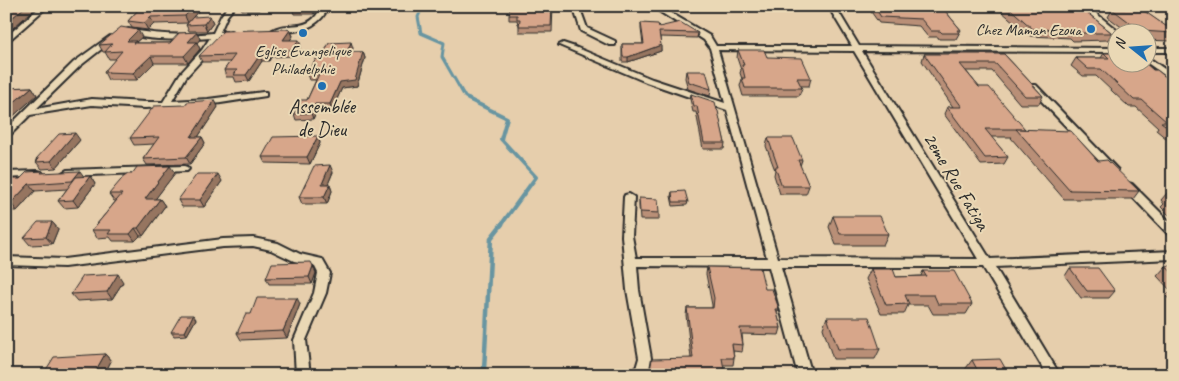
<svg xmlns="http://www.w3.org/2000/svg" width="1179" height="381" viewBox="0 0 1179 381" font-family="Caveat,sans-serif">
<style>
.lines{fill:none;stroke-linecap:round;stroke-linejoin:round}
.stream-far2{stroke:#6895a1;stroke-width:3}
.stream-far1{stroke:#6895a1;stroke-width:4}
.stream{stroke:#6895a1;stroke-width:4.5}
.street-casing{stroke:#2b2b2b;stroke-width:4}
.street{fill:#ead8b5;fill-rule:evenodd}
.wall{fill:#b98f77;stroke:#2b2b2b}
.shaded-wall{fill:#967461;stroke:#2b2b2b}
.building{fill:#d7a68a;stroke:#2b2b2b}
.poi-dot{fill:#1f6fb2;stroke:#ead8b5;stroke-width:2}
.labels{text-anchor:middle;stroke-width:4;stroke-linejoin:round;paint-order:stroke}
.far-poi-label{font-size:16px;fill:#2b2b2b;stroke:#ead8b5;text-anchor:end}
.poi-label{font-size:20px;fill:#2b2b2b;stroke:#ead8b5}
.street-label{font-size:20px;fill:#2b2b2b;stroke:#ead8b5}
</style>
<rect width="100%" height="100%" fill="#e6ceac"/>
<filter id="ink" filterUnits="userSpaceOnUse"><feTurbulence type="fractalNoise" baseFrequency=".02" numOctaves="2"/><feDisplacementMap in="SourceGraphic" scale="10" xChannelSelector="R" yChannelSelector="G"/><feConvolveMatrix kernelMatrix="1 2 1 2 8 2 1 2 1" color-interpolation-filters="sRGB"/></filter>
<g filter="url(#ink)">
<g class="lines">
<path class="stream-far2" d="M423 6 418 17 421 33 444 43 442 57 465 97 471 100"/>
<path class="stream-far1" d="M468 99 507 118 501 139 536 177 501 225"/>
<path class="stream" d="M452 375 484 370 491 238 502 224"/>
<g class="street-casing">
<g id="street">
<path d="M41 6H48L6 43V37Z"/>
<path d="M228 6H235L227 16 220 32 231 31 235 33 231 35 218 37 208 53 186 77 172 101 208 99 263 92H266V96L208 105 145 108 92 105 30 115 9 136 6 137V129L74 62 110 36 114 38 113 40 80 66 36 109 92 99 145 102H163L180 74 202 50 210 38C189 40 141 42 124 31L128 29C156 35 184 36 213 33L221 16Z"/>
<path d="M322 6H329C321 25 306 30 287 32 281 32 276 34 271 31 289 19 308 36 322 6Z"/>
<path d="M573 6H579L587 28 615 41V45H609L581 31Z"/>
<path d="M651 6H659L710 36 716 46H852L828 6H835L859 46 1116 48V52L862 51 990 259 1173 251V259L995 267 1060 375H1047L983 267H781L812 375H798L769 267 637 266 639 290 651 358 648 375H634L639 358 627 290 622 236 624 197 625 195 629 194 634 197 632 236 636 258H767L727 110 646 82 559 45 563 43 575 47 652 79 725 103 710 48 704 40ZM718 50 854 51 978 259 778 258Z"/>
<path d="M1080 6H1087L1119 32H1116V35H1113Z"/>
<rect x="1146" y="48" width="27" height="4"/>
<path d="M1146 56 1173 75V81L1146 62Z"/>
<path d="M1030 85H1036L1116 168 1118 170 1116 172H1110L1030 89Z"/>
<path d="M184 166 187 167 189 169 187 171 67 176 62 173 67 170Z"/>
<path d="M38 171 41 172 43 174 41 176 6 178V172Z"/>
<path d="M1128 183 1132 184 1173 225V236L1169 235 1124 188 1123 186Z"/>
<path d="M253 238 278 243 300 254 322 259 330 273 326 293 306 340 310 375H296L294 340 314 293 318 273 314 265 294 261 271 250 253 246 223 247 64 267 6 265V257L64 259 223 239Z"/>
</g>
</g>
<use href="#street" class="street"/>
</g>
<g class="wall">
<path d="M240 6H261L259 10H242Z"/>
<path d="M285 6H319L314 14H294L292 8H285Z"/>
<path d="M553 6 552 32H519V24H518L517 20H509V15Z"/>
<path d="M867 6H941L961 30 956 39H939L938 37H928L919 26 879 23Z"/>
<path d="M1003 6H1079L1112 33 1108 40 1073 41 1070 38 1030 36 1001 11Z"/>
<path d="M1107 6H1137L1165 26 1166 25H1173V40L1171 39 1169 41 1146 40V32H1128L1108 17 1112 10Z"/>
<path d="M136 9 199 10 188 23 154 24 148 30 132 28 128 21 137 11Z"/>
<path d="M210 16 213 23 207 31H189L186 25Z"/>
<path d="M641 23 659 27 698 33 697 38 660 37 661 51 628 62H622V44H643L641 29Z"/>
<path d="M290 30 293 36 290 40 301 46 294 56 271 57 269 61H262L249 81 236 82 234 77H226L224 70 230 62H202L199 56Z"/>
<path d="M197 32 200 39 197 43 200 49 188 63H154L137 80H108L104 72 116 59H109L105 52H103L99 45 142 37 136 42 137 43H170Z"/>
<path d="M353 48 351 52H363L365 58 357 86 342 88 332 110H317L313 119 296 120 294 114 307 100 316 80H309L307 74 321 59Z"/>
<path d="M738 50 767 57 811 78 809 86H801L802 88 799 96H743L740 86 742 79 740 73 741 70 737 58Z"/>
<path d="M1104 53 1153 70 1168 79H1173V144L1156 130 1158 127 1136 107H1129L1096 76H1083L1071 66 1076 58H1101Z"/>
<path d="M924 54H1004L1043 96 1039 104H1020L992 71H966L979 87 1025 129 1024 130 1098 161 1139 191 1133 199H1064L1011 138 1012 137H991L1008 157 1004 164 981 165 944 114 947 107H953L922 61Z"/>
<path d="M686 71 711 89 710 96 688 89 685 78Z"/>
<path d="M32 87 37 95 11 118H6V88Z"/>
<path d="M691 94 717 110 725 143 724 149H703L696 112H693L690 99Z"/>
<path d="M218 107 198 137H202L205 143 190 164 147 165 143 159 154 144 134 145 130 138Z"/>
<path d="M318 136 320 143 310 164 265 163 262 157Z"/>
<path d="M768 138 802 160 800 166 809 186 806 194H780L774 175 775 170 766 146Z"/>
<path d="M80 140 56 168 42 169 36 162 37 161 36 159Z"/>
<path d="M43 171 44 173 84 177 90 176 95 184 78 207 64 208 58 201 67 189 35 191 17 211H6V179H20Z"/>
<path d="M333 172 328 184 332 191 327 204H302L299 197Z"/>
<path d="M175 173 155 199H160L165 206 143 236H140L135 241H113L110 237 97 238 92 230 116 201H114L109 194Z"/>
<path d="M222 181 204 207H182L178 200Z"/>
<path d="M672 192 688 202 687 205 673 206 671 196Z"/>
<path d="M1167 193H1173V219L1161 207 1164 204 1161 200Z"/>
<path d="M639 198 659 213V220H640L639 206Z"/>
<path d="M833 216 888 234 883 245H836L829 227Z"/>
<path d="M52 222 58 229 52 244 30 245 24 238Z"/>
<path d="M1166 266H1173V304L1166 296 1171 291 1157 276Z"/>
<path d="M707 267 765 289 779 309 777 313 781 328 779 335 742 334 743 345 742 352 733 351 734 358 733 365H723L725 375H649L650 370 691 358 686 315 687 308H712V305L706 274Z"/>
<path d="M1070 268 1115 291 1109 298H1081L1065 276Z"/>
<path d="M871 269 896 277 921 276 923 271 972 304 966 314H933L928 305H908L904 314H881L866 279Z"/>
<path d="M316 273 312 284H269L266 278Z"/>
<path d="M123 282 112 299 77 301 71 294Z"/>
<path d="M300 304 287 338 241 340 237 333 251 314Z"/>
<path d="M827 317 880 349 875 359H833L823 328Z"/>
<path d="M196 319 187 335 174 336 171 332Z"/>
<path d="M105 354 111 361 104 375H46L44 373Z"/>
<path d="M972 360 1009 375H966L964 371Z"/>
</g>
<g class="shaded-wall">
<path d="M26 6H38L6 34V23Z"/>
<path d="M194 6H197L199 10 188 23 185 16Z"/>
<path d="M312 6H319L314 14Z"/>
<path d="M210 16 213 23 207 31 204 24Z"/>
<path d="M150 17 154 24 148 30 144 23Z"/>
<path d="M138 30 142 37 136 42 140 48 127 41Z"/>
<path d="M290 30 293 36 285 47 283 40Z"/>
<path d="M197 32 200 39 197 43 200 49 188 63 184 56 188 42Z"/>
<path d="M299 40 301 46 294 56 292 50Z"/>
<path d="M351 42 353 48 349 58 347 52Z"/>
<path d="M661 45V51L628 62V57Z"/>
<path d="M269 50 271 57 269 61 266 55Z"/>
<path d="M363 52 365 58 357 86 342 88 332 110 330 104 340 82Z"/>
<path d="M260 55 262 61 249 81 246 75Z"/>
<path d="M151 56 154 63 137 80 133 73Z"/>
<path d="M32 87 37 95 11 118 6 112V109Z"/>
<path d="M215 100 218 107 194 143 191 137Z"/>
<path d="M315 104 317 110 313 119 311 113Z"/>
<path d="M75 133 80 140 56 168 51 161Z"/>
<path d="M318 136 320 143 310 164 307 157Z"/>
<path d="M202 137 205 143 190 164 186 157Z"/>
<path d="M330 165 333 172 325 191 322 184Z"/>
<path d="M170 166 175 173 150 206 145 199Z"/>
<path d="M80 171 85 178 72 181Z"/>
<path d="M218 174 222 181 204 207 200 200Z"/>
<path d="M90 176 95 184 78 207 73 200Z"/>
<path d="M29 184 35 191 17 211 11 203Z"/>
<path d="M330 184 332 191 327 204 324 197Z"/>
<path d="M160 199 165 206 143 236 138 228Z"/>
<path d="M52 222 58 229 52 244 46 237Z"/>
<path d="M135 228 140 236 135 241 130 234Z"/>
<path d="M313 266 316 273 312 284 309 277Z"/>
<path d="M118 274 123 282 112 299 107 292Z"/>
<path d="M297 298 300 304 287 338 283 331Z"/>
<path d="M193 315 196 319 187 335 185 332Z"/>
<path d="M105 354 111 361 104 375H100L96 370Z"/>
</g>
<g class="building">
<path d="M6 6H26L6 23Z"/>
<path d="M137 6H194L185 16 150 17 144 23 128 21 139 9H136Z"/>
<path d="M510 6H552L551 26H519L520 19H517V15H509Z"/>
<path d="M874 6H941L961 30H957L959 33H942L940 31H931L921 19 881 17Z"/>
<path d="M1007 6H1079L1112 33H1077L1074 30 1033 29Z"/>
<path d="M1122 6H1137L1173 31V33L1141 31 1112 9H1125Z"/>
<path d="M210 16 204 24 186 25 193 17Z"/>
<path d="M680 22 698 33 659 32 661 45 628 57H623L622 44H644L641 23 658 24 659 27Z"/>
<path d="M1166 25H1173V30Z"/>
<path d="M121 27 138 30 127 41H136L133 43H170L179 33 197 32 188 42H197L184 56H151L133 73 104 72 122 51 105 52 112 44 99 45Z"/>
<path d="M286 29 290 30 283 40H299L292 50H269L266 55H260L246 75H234L237 70H224L235 55 199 56 223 31Z"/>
<path d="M351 42 347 52H363L355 80 340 82 330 104H315L311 113 294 114 301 100H307L319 74H307L316 59H321L329 43Z"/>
<path d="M738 50H764L767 57 802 58 811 78H797L802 88H745L742 78H745L742 65H744Z"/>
<path d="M1104 53H1116V62H1144L1153 70H1157L1168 79H1173V131L1161 122H1167L1142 100H1134L1101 69H1088L1076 58H1109Z"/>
<path d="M924 54H1004L1043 96H1025L996 64H960L979 87H989L1025 129H985L1008 157 985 158 947 107H962Z"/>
<path d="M686 71H706L711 89 689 82Z"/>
<path d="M32 87 6 109V88Z"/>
<path d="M691 94 715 102 717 110 718 111 725 143H704L697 106H694Z"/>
<path d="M215 100 191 137H202L186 157 143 159 159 137 130 138 154 106 185 105 187 102Z"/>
<path d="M1016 129 1071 131 1098 161 1107 160 1139 191 1070 190Z"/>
<path d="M75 133 51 161 36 162 39 159H36L59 134Z"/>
<path d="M318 136 307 157H262L273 137Z"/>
<path d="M768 138H793L802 160H798L809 186H782L775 167H778Z"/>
<path d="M330 165 322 184H330L324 197H299L314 166Z"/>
<path d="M170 166 145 199H160L138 228H135L130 234H108L111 230H92L122 194H109L126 174H132L137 167Z"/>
<path d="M43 171 41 173 80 171 72 181 29 184 11 203 6 204V179H20L27 172Z"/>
<path d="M197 174H218L200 200H178Z"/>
<path d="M90 176 73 200 58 201 76 177Z"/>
<path d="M685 191 688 202H673L672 192Z"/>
<path d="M1167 193H1173V198Z"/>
<path d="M639 198 658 199 659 213 640 212Z"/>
<path d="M1167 200H1173V205Z"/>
<path d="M833 216H880L888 234H840Z"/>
<path d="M38 222H52L46 237 24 238Z"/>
<path d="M311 262 313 266 309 277 266 278 272 263Z"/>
<path d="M1166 266H1173V274Z"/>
<path d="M707 267 760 268 765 289H772L779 309H776L781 328H740L743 345 732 344 734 358H722L725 375H650V370L652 359 693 358 687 308H713L714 298Z"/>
<path d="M1070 268H1098L1115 291H1087Z"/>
<path d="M871 269H893L896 277 926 276 923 271H954L972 304H938L934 295H905L909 304 886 305Z"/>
<path d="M118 274 107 292 71 294 83 276Z"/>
<path d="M257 298H297L283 331 237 333 246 314H251Z"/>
<path d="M181 315H193L185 332H171Z"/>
<path d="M827 317H869L880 349H838Z"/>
<path d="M105 354 96 370 44 373 54 357Z"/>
<path d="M1000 359 1009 375H980L972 360Z"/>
</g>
</g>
<g class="poi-dot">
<circle cx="1091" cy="29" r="5"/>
<circle cx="303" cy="33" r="5"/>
<circle cx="322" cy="86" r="5"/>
</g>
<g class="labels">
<g class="far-poi-label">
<text x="1081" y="35">Chez Maman Ezoua</text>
<text x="303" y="56" text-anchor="middle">Eglise Evangelique<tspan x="303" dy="18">Philadelphie</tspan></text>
</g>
<g class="poi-label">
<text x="322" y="113">Assemblée<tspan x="322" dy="23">de Dieu</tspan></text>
</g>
<g class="street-label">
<text transform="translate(957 181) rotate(59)" y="7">2eme Rue Fatiga</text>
</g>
</g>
<rect width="1179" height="381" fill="none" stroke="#ead8b5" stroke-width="25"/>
<rect x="12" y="12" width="1154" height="356" fill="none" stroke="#2b2b2b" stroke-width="2" filter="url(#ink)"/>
<g transform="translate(1132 48) rotate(287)"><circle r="24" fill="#ead8b5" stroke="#9e937e"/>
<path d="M0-4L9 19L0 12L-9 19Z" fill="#1f6fb2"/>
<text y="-8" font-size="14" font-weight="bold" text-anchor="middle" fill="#2b2b2b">N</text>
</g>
</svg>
